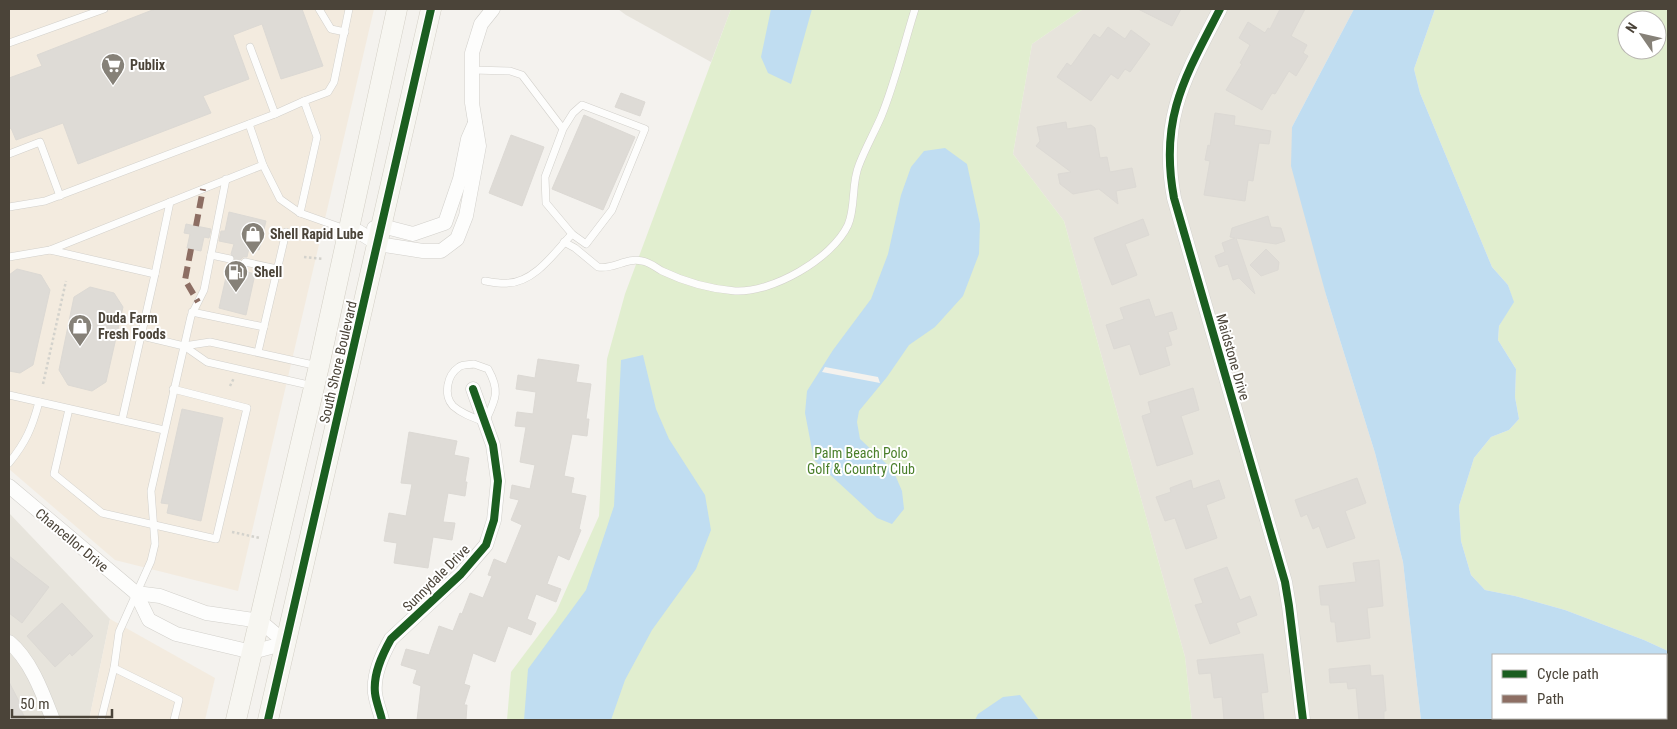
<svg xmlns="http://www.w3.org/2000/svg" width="1677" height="729" viewBox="0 0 1677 729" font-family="'Roboto Condensed',sans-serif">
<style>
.residential{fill:#e7e4dc}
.commercial{fill:#f3ebdf}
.green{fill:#e1eecf;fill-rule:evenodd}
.water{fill:#c0ddf1;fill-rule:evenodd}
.pier{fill:#f4f2ee}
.building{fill:#dedbd6;stroke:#dcd9d4}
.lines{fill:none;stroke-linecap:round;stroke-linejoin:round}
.lane-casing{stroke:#d2d0cb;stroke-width:8}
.street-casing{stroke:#d2d0cb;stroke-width:15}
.secondary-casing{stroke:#d3cfc5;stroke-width:21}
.path{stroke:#d3d2cc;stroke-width:2.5;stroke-dasharray:2.5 2.5;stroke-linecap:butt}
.lane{stroke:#fdfdfc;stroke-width:7}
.street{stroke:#fdfdfc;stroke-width:14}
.secondary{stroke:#f7f6f1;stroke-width:20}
.quiet{stroke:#8d6e63;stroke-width:6;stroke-dasharray:12 6;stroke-linecap:butt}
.cycleway-casing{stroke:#fff;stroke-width:11}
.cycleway{stroke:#1b5e20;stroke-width:8}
.labels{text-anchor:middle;stroke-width:4;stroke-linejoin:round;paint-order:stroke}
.poi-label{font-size:14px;font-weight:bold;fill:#4b4439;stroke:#fff;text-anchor:start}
.street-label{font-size:14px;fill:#4b4439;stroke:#fff}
.park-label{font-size:14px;fill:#4a7f2a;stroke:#fff}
</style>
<rect width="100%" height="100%" fill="#f4f2ee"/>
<g class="residential">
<path d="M618 9H731L711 62 626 15Z"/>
<path d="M1083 9H1354L1292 127 1326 295 1375 453 1403 562 1421 720H1192L1185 657 1064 221 1013 154 1032 44Z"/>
<path d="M9 513 110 619 89 720H9Z"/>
</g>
<g class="commercial">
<path d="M9 9H374L238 591 115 560 9 469Z"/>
<path d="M110 619 215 678 205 720H89Z"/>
</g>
<g class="green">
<path d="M731 9H1083L1032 44 1013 154 1064 221 1185 657 1192 720H507L511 672 556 612 599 516 607 359 625 294Z"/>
<path d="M1435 9H1668V651L1644 640 1565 610 1515 596 1485 590 1471 575 1461 541 1459 506 1474 458 1491 437 1509 430 1519 419 1515 397 1516 369 1498 340 1499 326 1513 301 1508 285 1492 267 1420 93 1414 69ZM1627 20H1657V50H1627Z"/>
</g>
<g class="water">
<path d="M771 9H812L791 84 768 73 761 57Z"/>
<path d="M1354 9H1435L1414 69 1420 93 1492 267 1508 285 1514 302 1499 326 1498 340 1516 369 1515 397 1519 419 1509 430 1491 437 1474 458 1459 506 1461 541 1471 575 1485 590 1515 596 1565 610 1644 640 1668 651V720H1421L1403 562 1375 453 1326 295 1291 166 1292 127ZM1493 655H1666V718H1493Z"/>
<path d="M945 148 967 164 980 224 979 254 963 296 935 327 909 345 887 377 859 411 857 422 860 439 893 470 902 491 904 509 892 524 877 518 814 460 805 413 807 391 833 350 871 299 888 254 901 195 911 167 924 151Z"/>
<path d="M643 355 656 409 669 439 705 495 711 530 696 569 652 630 625 680 611 720H524L528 669 586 590 614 506 621 360Z"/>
<path d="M1020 695 1039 720H975L978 714 1003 697Z"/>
</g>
<path class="pier" d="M825 367 878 377 880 383 822 372Z"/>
<g class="building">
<path d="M155 9H302L323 66 281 79 262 24 233 35 249 79 203 96 211 113 78 164 63 123 16 140 11 128 9 129V78L42 66 37 55Z"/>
<path d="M1138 9H1181L1172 26Z"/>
<path d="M1280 9H1305L1291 36 1307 45 1303 53 1308 56 1296 76 1289 71 1275 94 1272 93 1262 110 1226 90 1242 64 1240 63 1250 45 1239 38 1248 22 1265 33 1268 28 1270 29Z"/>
<path d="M1108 27 1125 39 1131 30 1150 44 1130 72 1125 69 1118 79 1111 74 1091 101 1057 77 1067 63 1071 66 1094 34 1100 38Z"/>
<path d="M621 93 645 102 640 116 615 107Z"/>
<path d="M1215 113 1235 116 1234 125 1271 131 1269 144 1259 143 1253 181 1248 180 1245 201 1204 195 1210 161 1205 160 1208 145 1210 146Z"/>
<path d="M584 115 635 137 603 210 552 189Z"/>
<path d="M1066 122 1067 129 1091 125 1095 128 1100 158 1107 157 1110 172 1132 168 1136 187 1116 191 1118 204 1099 189 1073 194 1060 184 1058 174 1071 172 1036 146 1040 141 1037 127Z"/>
<path d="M511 135 544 147 522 206 489 193Z"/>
<path d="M229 212 266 221 259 250 249 248 247 257H243L240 260V264L244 267 243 271 255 274 246 315 219 308 229 264 234 263 235 260 231 254 234 244 219 241 221 231H225Z"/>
<path d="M1268 216 1271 227 1281 228 1285 241 1276 244 1236 238 1255 294 1239 278 1233 280 1228 264 1219 267 1215 256 1225 252 1222 243 1235 238 1230 237 1232 228Z"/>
<path d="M1143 219 1149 235 1125 244 1137 275 1112 285 1094 238Z"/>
<path d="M186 224 211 229 209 238 204 237 201 251 187 248 190 234 184 233Z"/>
<path d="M1266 249 1279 262 1278 270 1261 276 1250 265Z"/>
<path d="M17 269 41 275 50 290 33 365 20 373 9 371V275Z"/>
<path d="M90 287 114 293 123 307 106 382 92 391 68 385 59 370 74 297Z"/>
<path d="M1149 299 1155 317 1172 312 1177 329 1168 332 1172 345 1165 347 1170 365 1140 375 1130 344 1114 349 1106 325 1124 319 1120 308Z"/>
<path d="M538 359 579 365 576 382 591 384 586 419H589L587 436 572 434 564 476 574 478 571 493 586 496 579 529 581 530 569 560 558 555 547 584 561 589 556 602 536 594 527 619 536 623 531 635 508 626 495 662 473 653 464 684 470 686 464 705H467L466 720H417L421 686 413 683 417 670 401 665 406 649 429 655 439 626 453 631 460 613 462 614 470 593 483 598 492 576 488 575 494 559 506 564 522 525 511 520 519 500 510 498 512 485 530 489 535 465 520 462 526 427 515 426 517 412 533 414 536 392 516 389 518 375 535 378Z"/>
<path d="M1193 388 1199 410 1181 416 1193 454 1157 466 1142 416 1151 413 1148 402Z"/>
<path d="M182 409 223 418 201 521 167 513 169 504 161 503Z"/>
<path d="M409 432 457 441 454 455 469 458 465 482H467L465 496 448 493 443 522 455 523 452 540 433 537 428 568 394 563 397 543 384 541 389 513 406 516 412 484 401 483Z"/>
<path d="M1357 478 1366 503 1345 511 1355 538 1327 548 1319 526 1313 529 1307 514 1301 517 1295 500Z"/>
<path d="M1191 480 1193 489 1219 480 1225 498 1206 505 1217 538 1186 549 1175 518 1165 521 1156 497 1171 492 1170 488Z"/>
<path d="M9 556 49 587 22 623 9 613Z"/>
<path d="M1379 560 1383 606 1367 608 1370 638 1337 642 1335 622H1331L1329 605H1321L1319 586 1356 582 1353 563Z"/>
<path d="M1227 567 1240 600 1250 596 1257 615 1236 623 1240 633 1210 644 1195 605 1203 603 1194 579Z"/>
<path d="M62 603 93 636 72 656 70 653 55 667 27 636Z"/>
<path d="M1263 654 1268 692 1261 693 1264 720H1224L1222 697 1214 698 1211 673 1199 674 1197 660Z"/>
<path d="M1370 665 1371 676 1383 675 1386 711H1384V720H1359L1356 688 1348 689 1347 682 1330 683 1329 669Z"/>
<path d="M9 682 23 709 21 710 26 720H9Z"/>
</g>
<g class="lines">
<g class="lane-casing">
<g id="lane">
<path d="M319 9 331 29 345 32"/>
<path d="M9 43 104 9"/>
<path d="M250 47 275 114 304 101 317 137 300 213"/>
<path d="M472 70 510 71 522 75 563 129 545 177 546 203 572 234 586 244 612 210 645 129 582 105 573 113 563 129"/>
<path d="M304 101 328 92 334 82 349 9"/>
<path d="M249 124 263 165"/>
<path d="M9 154 40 142 60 196"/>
<path d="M9 207 45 201 275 114"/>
<path d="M564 242 575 248 598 267C614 270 626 257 642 261 650 262 656 268 662 271 685 282 710 289 735 291 772 293 832 259 848 225 856 206 851 184 859 165 865 149 874 133 881 117 895 83 904 44 915 9"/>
<path d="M50 250 155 274 170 202"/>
<path d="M211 255 230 259"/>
<path d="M9 257 50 250 263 165 280 199 300 213 348 230"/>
<path d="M245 262 277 269"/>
<path d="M485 281C492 282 501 284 508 283 535 282 555 252 572 234"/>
<path d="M192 312 264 327"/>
<path d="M142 336 184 346 207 362 313 386"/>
<path d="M184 346 210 342 318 366"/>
<path d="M258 352 286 232"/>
<path d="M474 364 488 369C501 392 495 400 485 422 474 418 462 414 453 406 443 395 447 375 459 367 463 364 470 365 474 364Z"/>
<path d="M9 395 164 430"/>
<path d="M69 409 54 474 102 513 216 539 247 408 173 389"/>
<path d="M122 420 155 274"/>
<path d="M9 463C26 442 32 428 39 402"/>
<path d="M114 668 179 700 174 720"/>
<path d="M101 720 114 668 119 632 151 561 155 544 151 491 191 316 204 290 226 179"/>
</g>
</g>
<g class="street-casing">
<g id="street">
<path d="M1220 9C1185 77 1159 118 1174 198L1285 582 1289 606 1303 720"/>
<path d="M374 228 382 226 413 234 445 223 460 179 468 139 475 123"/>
<path d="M348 230 359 232 378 244 423 251H441L457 239 466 216 479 146 472 103V53L481 24 493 9"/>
<path d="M9 486 136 593 149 620 176 634 252 652 286 643"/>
<path d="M136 593 160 596 206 613 260 621 286 643"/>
<path d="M9 642C31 660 43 694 53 720"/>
<path d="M382 720C380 711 376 702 375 693 373 674 382 655 391 639L461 574 486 545 494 520 498 481 493 445 473 389"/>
</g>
</g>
<g class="secondary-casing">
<g id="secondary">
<path d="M236 720 319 366 397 9"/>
<path d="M268 720 431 9"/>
</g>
</g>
<g class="path">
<path d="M304 257 323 259"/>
<path d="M43 384 66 281"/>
<path d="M230 386 234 378"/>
<path d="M232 532 260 538"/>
</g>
<use href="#lane" class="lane"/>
<use href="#street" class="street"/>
<use href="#secondary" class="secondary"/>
<g class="quiet">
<path d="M196 226 203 189"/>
<path d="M191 249 185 280 198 302"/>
</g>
<g class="cycleway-casing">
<g id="cycleway">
<path d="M1220 9C1185 77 1159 118 1174 198L1285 582 1289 606 1303 720"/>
<path d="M268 720 431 9"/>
<path d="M382 720C380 711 376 702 375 693 373 674 382 655 391 639L461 574 486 545 494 520 498 481 493 445 473 389"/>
</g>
</g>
<use href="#cycleway" class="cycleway"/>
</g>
<defs>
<g id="supermarket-pin" transform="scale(1.25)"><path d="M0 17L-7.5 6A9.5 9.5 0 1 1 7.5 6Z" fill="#868178" stroke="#fff"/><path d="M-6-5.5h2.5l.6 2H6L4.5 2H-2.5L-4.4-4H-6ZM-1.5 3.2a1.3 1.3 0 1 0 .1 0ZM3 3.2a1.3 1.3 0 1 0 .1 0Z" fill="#fff"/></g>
<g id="shop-pin" transform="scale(1.25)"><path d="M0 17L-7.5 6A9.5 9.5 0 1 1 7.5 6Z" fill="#868178" stroke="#fff"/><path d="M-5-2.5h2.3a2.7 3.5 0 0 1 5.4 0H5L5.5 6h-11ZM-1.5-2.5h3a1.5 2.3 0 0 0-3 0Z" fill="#fff"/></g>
<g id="fuel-pin" transform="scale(1.25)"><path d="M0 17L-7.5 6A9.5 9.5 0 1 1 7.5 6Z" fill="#868178" stroke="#fff"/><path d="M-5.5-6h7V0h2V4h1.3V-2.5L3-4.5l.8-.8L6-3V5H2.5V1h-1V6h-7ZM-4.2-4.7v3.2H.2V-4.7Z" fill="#fff"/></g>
</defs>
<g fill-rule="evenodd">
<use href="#supermarket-pin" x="113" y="65"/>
<use href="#shop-pin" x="253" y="234"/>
<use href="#fuel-pin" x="236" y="272"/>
<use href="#shop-pin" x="80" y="326"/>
</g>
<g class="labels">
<g class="poi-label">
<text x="130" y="70">Publix</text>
<text x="270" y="239">Shell Rapid Lube</text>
<text x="254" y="277">Shell</text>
<text x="98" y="323">Duda Farm<tspan x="98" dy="16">Fresh Foods</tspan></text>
</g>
<g class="street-label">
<text transform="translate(1233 357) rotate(74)" y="5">Maidstone Drive</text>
<text transform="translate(338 362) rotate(-77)" y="5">South Shore Boulevard</text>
<text transform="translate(72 540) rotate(40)" y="5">Chancellor Drive</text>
<text transform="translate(436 578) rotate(-45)" y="5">Sunnydale Drive</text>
</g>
<g class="park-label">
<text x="861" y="458">Palm Beach Polo<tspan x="861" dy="16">Golf &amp; Country Club</tspan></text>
</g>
</g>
<rect width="1677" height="729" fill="none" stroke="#4b4439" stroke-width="20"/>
<rect x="1492" y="654" width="175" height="65" fill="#ffffff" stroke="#b7b4b0"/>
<rect x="1502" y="670" width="25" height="8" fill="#1b5e20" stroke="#b7b4b0"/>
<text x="1537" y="679" font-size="15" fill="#4b4439">Cycle path</text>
<rect x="1502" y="695" width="25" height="8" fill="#8d6e63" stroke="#b7b4b0"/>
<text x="1537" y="704" font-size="15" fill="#4b4439">Path</text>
<g transform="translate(1642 35) rotate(304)"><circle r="24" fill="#ffffff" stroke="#b7b4b0"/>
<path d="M0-4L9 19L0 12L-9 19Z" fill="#868178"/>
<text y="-8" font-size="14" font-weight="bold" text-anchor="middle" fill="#4b4439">N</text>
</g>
<path d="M12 709v8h100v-8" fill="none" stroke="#4b4439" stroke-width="2.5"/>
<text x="20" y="709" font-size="15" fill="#4b4439" stroke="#ffffff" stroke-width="4" paint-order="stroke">50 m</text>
</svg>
